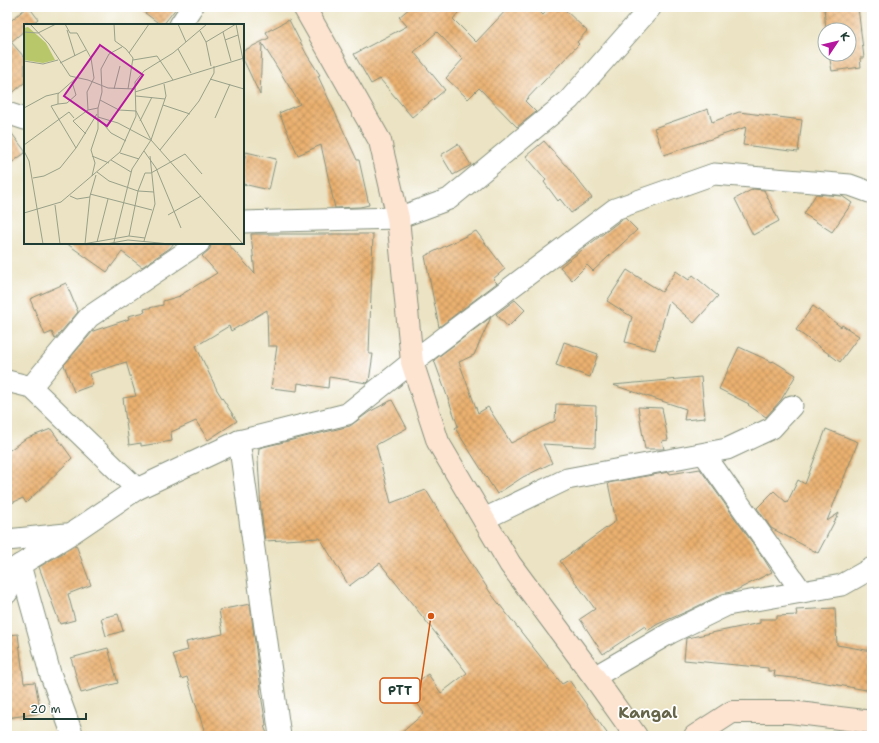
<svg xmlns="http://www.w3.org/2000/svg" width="879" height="743" viewBox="0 0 879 743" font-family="'Shantell Sans',sans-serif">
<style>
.building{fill:url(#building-cross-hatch)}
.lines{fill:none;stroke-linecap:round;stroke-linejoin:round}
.street-casing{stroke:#85907c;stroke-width:23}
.secondary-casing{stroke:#85907c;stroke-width:24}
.street{stroke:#fff;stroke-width:21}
.secondary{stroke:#fde4d1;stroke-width:22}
.labels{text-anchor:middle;stroke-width:3.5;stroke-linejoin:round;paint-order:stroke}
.district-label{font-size:16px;font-weight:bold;fill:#666549;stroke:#fff}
.inset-road{fill:none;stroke:#99a18a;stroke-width:1}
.view{fill:#b5179e;fill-opacity:0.15;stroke:#b5179e;stroke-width:2}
.inset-edge{fill:none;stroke:#1f3d34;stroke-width:2}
.leader{fill:none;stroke:#d45610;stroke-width:1.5}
.callout-dot{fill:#d45610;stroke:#fff;stroke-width:1.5}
.callout{fill:#fff;stroke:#d45610;stroke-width:1.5}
.callout-label{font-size:13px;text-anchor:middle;font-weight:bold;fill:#1f3d34}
</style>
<defs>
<pattern id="building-cross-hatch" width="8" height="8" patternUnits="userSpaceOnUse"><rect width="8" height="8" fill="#eab06f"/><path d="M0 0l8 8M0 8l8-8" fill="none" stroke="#bd905c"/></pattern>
</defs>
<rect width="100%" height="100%" fill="#fff"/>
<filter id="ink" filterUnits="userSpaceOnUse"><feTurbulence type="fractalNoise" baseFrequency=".025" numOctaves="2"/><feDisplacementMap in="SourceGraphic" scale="8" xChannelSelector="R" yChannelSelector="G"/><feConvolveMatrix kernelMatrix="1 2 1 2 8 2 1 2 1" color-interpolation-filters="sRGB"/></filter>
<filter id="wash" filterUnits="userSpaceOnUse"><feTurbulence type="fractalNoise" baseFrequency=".012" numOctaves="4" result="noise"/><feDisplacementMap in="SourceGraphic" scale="16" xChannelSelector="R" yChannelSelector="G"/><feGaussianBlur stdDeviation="0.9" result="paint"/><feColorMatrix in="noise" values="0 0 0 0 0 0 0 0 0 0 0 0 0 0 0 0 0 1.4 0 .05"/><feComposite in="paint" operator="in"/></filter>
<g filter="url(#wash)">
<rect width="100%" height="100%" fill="#ebe3c3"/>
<g id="blocks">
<g class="building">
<path d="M27 7H29L38 19 31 25H25V30L11 42 25 58V82L7 98V24Z"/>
<path d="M137 7H177L163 25H161Z"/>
<path d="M411 7H463L453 19 476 42 509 7H535L543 15 550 7H562L587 31 577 42 579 44 525 101 536 112 517 127 479 88 468 99 446 78 463 59 437 32 414 52 445 90 412 117 380 79 371 84 354 54 407 26 399 17Z"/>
<path d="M824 7H858L864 58H860L861 67 832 71 829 54H849V30H826Z"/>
<path d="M289 20 307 55 320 75 318 76 357 160H359L369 205 360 207 335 208 321 145 298 155 279 113 300 104 262 43 260 95 243 59V51L269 38 266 32Z"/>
<path d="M708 109 712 122 739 112 802 120 798 152 743 145 746 127 664 155 654 128Z"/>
<path d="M7 127 25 151V153L7 166Z"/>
<path d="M544 141 565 165H566L592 198 571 213 560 199 558 201 544 182 546 180 526 156Z"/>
<path d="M458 144 471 165 453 175 441 155Z"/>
<path d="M246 152 276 159 269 190 243 184V166Z"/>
<path d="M753 189 764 190 779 221 753 235 735 199Z"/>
<path d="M816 194 842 196 852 203 832 232 804 214Z"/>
<path d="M625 218 637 230 593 271 587 265 572 280 560 267 621 220Z"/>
<path d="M476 231 505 269 493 279 497 283 439 327 425 256Z"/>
<path d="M251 234H373L369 354H373L369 381 367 383 329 377 328 388 298 383 297 391 271 388 277 346H268L267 310 231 331 229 326 196 346 217 390 237 421 208 440 196 421 171 432 172 441 141 446V443L129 445 123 398 136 396 126 362 89 374 93 385 74 392 64 365 93 331 129 319 128 316 145 312 144 309 163 305V301L180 296H179L217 273 202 256 210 249 211 243H227L255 274Z"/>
<path d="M66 243H174L170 248 142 267 122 252 107 272Z"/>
<path d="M627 270 662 292 676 271 689 280 693 275 718 296 694 323 669 301 655 350 625 342 632 317 607 301Z"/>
<path d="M66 283 78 312 55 339 52 332 45 335 30 299Z"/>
<path d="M515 300 525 310 508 327 496 314Z"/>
<path d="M813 306 841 327 842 325 859 336 840 362 796 330Z"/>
<path d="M491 317 474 355 459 362 478 413 488 407 511 443 555 421 556 404 596 406 595 447 543 444 552 463 523 477 497 494 455 428 458 426 434 360Z"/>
<path d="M564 342 598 354 590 377 556 365Z"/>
<path d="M739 347 772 362 773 361 796 375 781 400 766 417 748 405 749 404 719 389Z"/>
<path d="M701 377 705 418 684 420 686 409 613 385Z"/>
<path d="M392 400 407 428 376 445 391 503 426 490 461 548 492 595 562 684 569 680 609 736H398L424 713 407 689 428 674 441 693 467 673 380 563 349 586 320 538 265 541 261 511 258 460 259 448 350 426 354 423 369 412Z"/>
<path d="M638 407 662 408 668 440 662 441 664 449H645Z"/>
<path d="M51 429 72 458 26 503 23 498 7 505V452L25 439Z"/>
<path d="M826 429 858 442 827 521 839 513 818 553 771 528 757 508 774 491 787 503 798 480 805 484Z"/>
<path d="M700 469 764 559 772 572 735 591 722 594 688 611 658 624 647 631 645 626 603 654 580 619 595 609 560 561 616 521 608 483 669 472 670 474Z"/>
<path d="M76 545 91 585 68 594 75 620 60 624 39 567Z"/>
<path d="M250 604 261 689H260L266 725 264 726 268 736H206L187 677 181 679 173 654 188 650 186 642 198 639 223 634 219 610Z"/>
<path d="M835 608 837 645 872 651V691L804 679 774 676 775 671H768V668L684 660 686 638H687L760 623V619H777V616L797 615 796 610Z"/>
<path d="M118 614 123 631 106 636 101 618Z"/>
<path d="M18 634 24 683 35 682 41 713 7 718V635Z"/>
<path d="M108 648 118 683 81 693 71 658Z"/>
</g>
</g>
</g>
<g filter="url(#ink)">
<use href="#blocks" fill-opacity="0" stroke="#85907c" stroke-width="1"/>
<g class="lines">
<g class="street-casing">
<g id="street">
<path d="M180 25 192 7"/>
<path d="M7 113 25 119"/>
<path d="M243 222 398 218 449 199 569 100 651 7"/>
<path d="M7 381 31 387 137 489"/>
<path d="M31 387 89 317 199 243"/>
<path d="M239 441 280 736"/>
<path d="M704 454 802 592"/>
<path d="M484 519 567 479 727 449 772 428 792 406"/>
<path d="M7 540 66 534"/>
<path d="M20 565 50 673 73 736"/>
<path d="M7 573 72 533 137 489 239 441 347 414 412 362 615 209 714 174 850 185 872 193"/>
<path d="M7 593 20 565"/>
<path d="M594 677 670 633 727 605 842 585 872 568"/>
</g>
</g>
<g class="secondary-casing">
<g id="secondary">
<path d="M304 7 380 141 398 218 412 362 438 442 510 564 594 677 636 736"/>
<path d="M695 736 732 712H790L872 722"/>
</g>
</g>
<use href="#street" class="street"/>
<use href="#secondary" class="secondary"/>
</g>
</g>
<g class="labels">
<g class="district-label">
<text x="648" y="718">Kangal</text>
</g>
</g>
<g transform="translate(24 24)">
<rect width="220" height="220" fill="#ebe3c3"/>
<path d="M4 3 22 19 31 36 19 39 0 36V4Z" fill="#b7c76a"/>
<path class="inset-road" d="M6 0 25 20 46 52 64 56 84 64 111 65M41 0 46 9H53L67 34 70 54 63 68 64 86M90 0 91 17 102 25 109 34 104 65M154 0 162 18M212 0 220 41M43 6 51 32M176 7 182 18 187 42M0 8 14 9 32 0M199 8 207 37M201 16 214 11M182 18 212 0M154 25 167 49M105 29 125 0M109 36 133 32 149 56M0 37 19 40 34 36M36 39 62 26M52 54 34 70V80L27 82 52 124M186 55 220 65M90 65 96 42M111 68 220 34M112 72 141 75M76 76 95 86 112 87 127 116 219 220M34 80 43 79 52 71 48 58M139 81 166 90M0 84 22 72 35 69M74 93 94 99 126 116M191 94 206 60M75 95 87 109 102 117M116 97 128 73M62 110 49 97 64 86 74 84M0 121 45 88 50 94M136 126 175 77 190 49V42M0 127 5 137 19 220M120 127 132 144 157 204M96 129 115 135M68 132 85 139M87 136 107 148M73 148 85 157 114 167 130 168M68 152 71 139 67 126 74 105V84L78 68 77 45 85 30 98 23M9 154 20 152 36 144 52 124 73 90M66 170 128 186M46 172 53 175 66 173M31 181 36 220M0 189 37 178 96 128 112 92 111 58 120 47 149 29 183 0M144 191 177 172M105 212 114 167 121 149H127L161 130 178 150M120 217 131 180 126 132M73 218 84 175M90 218 108 145 127 116 142 72 140 60M59 220 105 212 121 214M61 220 66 172 72 151M82 220 104 216 146 220"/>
<path class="view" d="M76 21 119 51 83 102 40 72Z"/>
<rect width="220" height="220" class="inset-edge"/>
</g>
<path class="leader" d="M431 616L420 690"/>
<circle class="callout-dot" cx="431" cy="616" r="4"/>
<rect class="callout" x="380" y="678" width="40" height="25" rx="4"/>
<g class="callout-label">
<text x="400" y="695">PTT</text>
</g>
<rect width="879" height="743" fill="none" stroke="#fff" stroke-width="24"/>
<g transform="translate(837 42) rotate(55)"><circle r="19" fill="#ffffff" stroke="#a5b1ae"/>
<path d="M0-3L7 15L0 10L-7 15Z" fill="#b5179e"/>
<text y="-6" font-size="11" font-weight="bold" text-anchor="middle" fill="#1f3d34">K</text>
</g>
<path d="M24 713v6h62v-6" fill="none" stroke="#1f3d34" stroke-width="2"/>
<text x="30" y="713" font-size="12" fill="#1f3d34" stroke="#ffffff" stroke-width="3" paint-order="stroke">20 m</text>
</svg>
